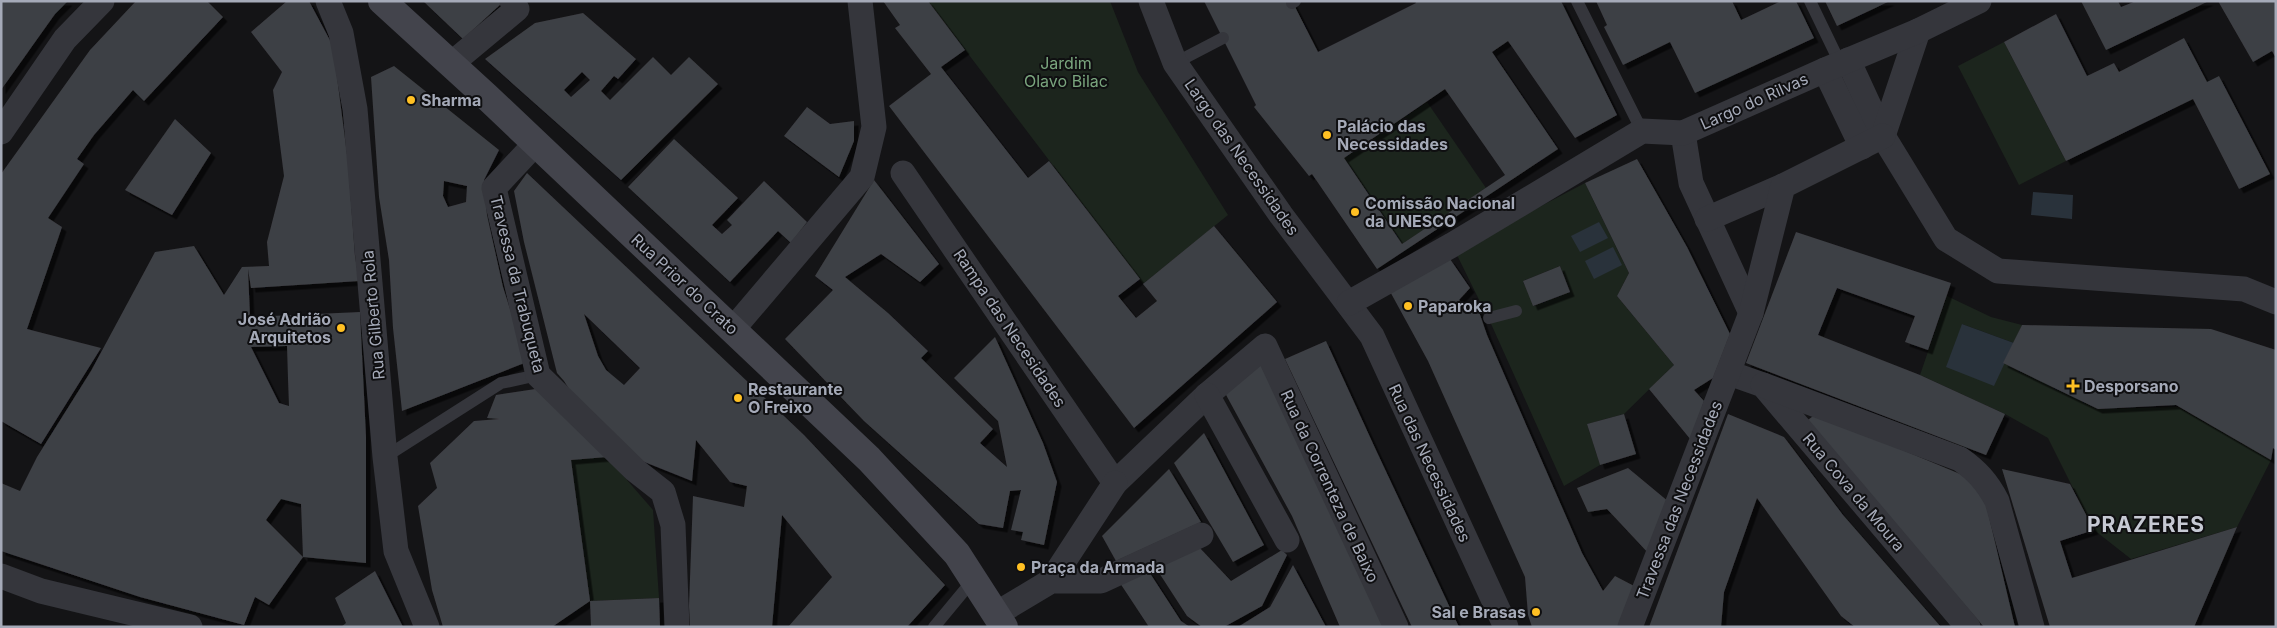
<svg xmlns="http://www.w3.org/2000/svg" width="2277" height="628" viewBox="0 0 2277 628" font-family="Inter,sans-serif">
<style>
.green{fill:#1c251d;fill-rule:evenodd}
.water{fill:#29323b}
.building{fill:#3e3f44;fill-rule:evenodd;filter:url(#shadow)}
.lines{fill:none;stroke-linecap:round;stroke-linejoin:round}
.lane{stroke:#35363c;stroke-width:12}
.street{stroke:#35363c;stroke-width:25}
.secondary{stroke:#43444c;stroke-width:28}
.poi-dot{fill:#ffc023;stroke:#0f0f11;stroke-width:2}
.labels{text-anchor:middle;stroke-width:4;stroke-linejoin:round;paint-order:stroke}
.park-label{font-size:16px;fill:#7aa57e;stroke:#0f0f11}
.poi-label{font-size:16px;font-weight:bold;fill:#a5aab8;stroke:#0f0f11;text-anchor:start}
.street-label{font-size:16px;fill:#a5aab8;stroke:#0f0f11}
.district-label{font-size:21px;font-weight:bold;letter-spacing:1px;fill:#c6c9d3;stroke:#0f0f11}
</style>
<defs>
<filter id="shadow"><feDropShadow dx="4.5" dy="4.5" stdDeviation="0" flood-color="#0009"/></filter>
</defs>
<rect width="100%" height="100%" fill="#141416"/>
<g class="green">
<path d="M928 1H1110L1138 72 1228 215 1143 284Z"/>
<path d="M2004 42 2066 161 2019 185 1958 66Z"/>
<path d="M1427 102 1486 188 1402 244 1344 158Z"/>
<path d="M1585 183 1629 273 1617 296 1674 365 1624 414 1587 424 1600 465 1564 486 1492 326 1455 251ZM1560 266 1570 292 1534 306 1523 281Z"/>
<path d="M1947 296 1991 317 2022 325 2014 343 1962 324 1994 385 2003 363 2098 409 2178 407 2271 460 2237 527 2131 559 2094 530 2048 438 2005 414 1920 375Z"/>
<path d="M607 457 653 510 659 598 590 601 571 460Z"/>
</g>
<g class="water">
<path d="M2033 192 2073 195 2072 219 2031 215Z"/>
<path d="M1599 222 1608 238 1580 252 1571 236Z"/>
<path d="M1613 247 1622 265 1594 279 1585 261Z"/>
<path d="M1962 324 2014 343 1994 386 1946 367Z"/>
</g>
<g class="building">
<path d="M1 1H68L55 14 1 90Z"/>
<path d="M136 1H207L223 17 144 101 133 90 94 135 77 159 84 164 48 218 62 227 27 329 101 348 41 444 1 421V174L90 50Z"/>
<path d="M287 1H309L333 46 348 162 355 256 359 281 251 288 248 269 250 317 360 312 366 437V563L303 557 301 504 281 499 266 520 303 557 269 605 255 597 244 625 140 597 1 551V483L20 491 37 457 91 371 155 252 194 246 224 295 242 267 269 266 267 242 284 176 273 90 282 72 251 32ZM287 346 288 379 289 406 279 403 251 347Z"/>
<path d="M423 1H501L502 3 463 39Z"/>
<path d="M883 1H928L965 50 941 67 1028 178 1049 161 1140 279 1118 296 1136 318 1157 301 1143 284 1214 226 1277 302 1134 428 889 106 931 74 895 28 900 25Z"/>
<path d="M1204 1H1292L1318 52 1416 3 1415 1H1561L1617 115 1575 138 1508 41 1492 52 1558 149 1377 269 1312 174 1309 176 1254 107 1256 105ZM1445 89 1505 175 1402 244 1344 158Z"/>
<path d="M1596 1H1732L1741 20 1781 1H1796L1814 38 1695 93 1670 42 1623 65 1604 27 1607 25Z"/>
<path d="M1825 1H1890L1837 26Z"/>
<path d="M2081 1H2118L2121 7 2136 1H2209L2106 50Z"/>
<path d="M2218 1H2276V58L2272 51 2253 62Z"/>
<path d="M583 13 636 59 618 79 614 76 601 91 610 100 653 57 671 75 689 57 718 84 621 180 485 59 535 23ZM582 72 590 80 571 97 564 90Z"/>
<path d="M2056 14 2087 76 2114 63 2119 72 2184 38 2207 82 2219 76 2270 174 2239 189 2193 99 2066 161 2004 42Z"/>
<path d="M394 66 499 150 484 180 487 215 503 287 527 362 402 411 393 328 389 260 379 197 371 77ZM444 181 467 186 466 202 448 207 443 196Z"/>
<path d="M807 107 830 124 854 121V141L839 177 784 136Z"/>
<path d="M175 119 211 153 172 215 125 190Z"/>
<path d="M674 139 738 198 712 225 722 234 732 225 727 220 764 181 807 222 791 243 778 231 730 282 628 187Z"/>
<path d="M1637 159 1687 247 1730 334 1713 378 1694 390 1704 401 1691 440 1649 389 1674 365 1617 296 1629 273 1585 183Z"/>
<path d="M527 173 804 435 945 585 907 627H788L832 577 782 515 772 627H690L689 606 693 496 744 507 747 486 730 482 696 440 692 481 632 457 579 405 564 381 557 373 524 242 514 191ZM584 314 640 368 624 385 606 370 598 356Z"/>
<path d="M874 180 939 264 920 282 881 254 845 277 888 313 928 351 921 358 993 429 980 443 1007 467 998 421 954 378 995 337 1043 443 1057 482 1044 545 1021 540 1023 532 1011 530 1021 490 1010 491 1003 528 979 524 864 421 785 339 833 290 815 276Z"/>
<path d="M1796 232 1951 283 1928 350 1905 342 1915 316 1837 288 1818 335 1920 375 2005 414 1986 455 1746 363Z"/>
<path d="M1450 259 1470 288 1459 300 1466 307 1476 303 1487 335 1582 553 1603 591 1615 576 1638 588 1623 627H1532L1528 615 1525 577 1428 361 1387 286Z"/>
<path d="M1560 266 1570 292 1533 306 1523 281Z"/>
<path d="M2022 325 2211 329 2276 350V450L2273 448 2271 460 2176 405 2098 409 2003 363Z"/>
<path d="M1326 341 1375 448 1459 627H1412L1285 359Z"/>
<path d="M1259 361 1390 627H1340L1292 516 1225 393Z"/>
<path d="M542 388 607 457 571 460 590 601 552 627H443L432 590 418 506 437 488 430 463 474 421 499 419 487 418 496 395Z"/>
<path d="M1624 414 1636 454 1600 465 1587 424Z"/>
<path d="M1728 414 1784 437 1843 515 1941 627H1855L1841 616 1757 498 1724 592 1721 627H1649Z"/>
<path d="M1816 414 1965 476 1976 488 1986 504 2015 627H1984L1805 422Z"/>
<path d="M1204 433 1264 545 1233 562 1174 463Z"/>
<path d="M1628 468 1669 502 1650 555 1607 509 1588 512 1577 488Z"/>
<path d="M1169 469 1201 522 1116 561 1102 536Z"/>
<path d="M2002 469 2070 484 2094 530 2060 541 2072 578 2237 527 2194 627H2050Z"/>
<path d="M1199 547 1231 581 1282 550 1287 555 1262 606 1224 627H1202L1187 616 1152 562Z"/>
<path d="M1144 564 1181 621 1190 627H1149L1118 580Z"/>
<path d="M1293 565 1326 627H1238L1270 607Z"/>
<path d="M375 571 403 627H341L346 623 335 598Z"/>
<path d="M659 598 660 627H591L590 601Z"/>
</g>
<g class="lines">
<g class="lane">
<path d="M1577 1 1642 131"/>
<path d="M1810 1 1840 63"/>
<path d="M1292 3 1295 1"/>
<path d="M1175 63 1223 38"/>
<path d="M1489 318 1516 311"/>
<path d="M385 457 501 383 538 375"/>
<path d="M934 627 973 580"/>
</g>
<g class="street">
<path d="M328 1 341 33 355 109 385 457 396 551 427 627"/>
<path d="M1151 1 1175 63 1281 215 1372 336 1506 627"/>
<path d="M1848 60 1883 136 1946 239 1998 271 2244 289 2276 302"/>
<path d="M451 64 517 9 512 1"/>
<path d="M1825 70 1862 147"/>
<path d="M1 132 65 39 102 1"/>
<path d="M1683 133 1691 183 1751 313"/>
<path d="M1883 136 1918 31"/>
<path d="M536 143 494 188 538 375 635 470 663 492 673 525 677 627"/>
<path d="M903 173 1115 483 1207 395 1265 346 1396 627"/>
<path d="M1707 219 1783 186"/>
<path d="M1349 303 1452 245 1642 131 1683 133 1825 70 1918 31 1979 1"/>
<path d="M733 329 862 177 874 127 860 1"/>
<path d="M1729 373 1763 385 1968 627"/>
<path d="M1763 385 1960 459C1977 471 1987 482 1997 501L2032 627"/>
<path d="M1207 395 1287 540"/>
<path d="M1 576 41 591 190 627"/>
<path d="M1051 581 1115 483"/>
<path d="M996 614 1051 581H1101L1201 535"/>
<path d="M1630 627 1751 313 1783 186 1883 136"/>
</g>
<path class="secondary" d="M382 1 486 96 869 459 957 554 1004 627"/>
</g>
<g class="poi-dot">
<circle cx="411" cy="100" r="5"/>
<circle cx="1327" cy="135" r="5"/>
<circle cx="1355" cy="212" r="5"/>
<circle cx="1408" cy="306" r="5"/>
<circle cx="341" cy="328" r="5"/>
<path d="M2070.5 378.5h5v5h5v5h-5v5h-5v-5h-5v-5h5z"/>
<circle cx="738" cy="398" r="5"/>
<circle cx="1021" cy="567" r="5"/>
<circle cx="1536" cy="612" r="5"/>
</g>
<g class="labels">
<g class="park-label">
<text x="1066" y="69">Jardim<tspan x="1066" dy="18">Olavo Bilac</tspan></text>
</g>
<g class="poi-label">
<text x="421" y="106">Sharma</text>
<text x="1337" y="132">Palácio das<tspan x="1337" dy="18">Necessidades</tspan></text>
<text x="1365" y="209">Comissão Nacional<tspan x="1365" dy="18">da UNESCO</tspan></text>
<text x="1418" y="312">Paparoka</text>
<text x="331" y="325" text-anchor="end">José Adrião<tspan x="331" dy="18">Arquitetos</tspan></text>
<text x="2084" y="392">Desporsano</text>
<text x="748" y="395">Restaurante<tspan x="748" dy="18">O Freixo</tspan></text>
<text x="1031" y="573">Praça da Armada</text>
<text x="1526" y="618" text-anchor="end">Sal e Brasas</text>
</g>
<g class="street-label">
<text transform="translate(1754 101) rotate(-24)" y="6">Largo do Rilvas</text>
<text transform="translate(1242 157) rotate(55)" y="6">Largo das Necessidades</text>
<text transform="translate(518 284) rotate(76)" y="6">Travessa da Trabuqueta</text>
<text transform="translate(685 284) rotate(43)" y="6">Rua Prior do Crato</text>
<text transform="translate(373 315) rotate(-95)" y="6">Rua Gilberto Rola</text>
<text transform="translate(1010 328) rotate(56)" y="6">Rampa das Necesidades</text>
<text transform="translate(1430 463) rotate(65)" y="6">Rua das Necessidades</text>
<text transform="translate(1330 486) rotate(65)" y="6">Rua da Correnteza de Baixo</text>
<text transform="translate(1854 492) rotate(50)" y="6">Rua Cova da Moura</text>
<text transform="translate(1679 500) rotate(-69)" y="6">Travessa das Necessidades</text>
</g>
<g class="district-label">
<text x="2146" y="532">PRAZERES</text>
</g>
</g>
<rect width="2277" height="628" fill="none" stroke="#a5aab8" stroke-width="5"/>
</svg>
